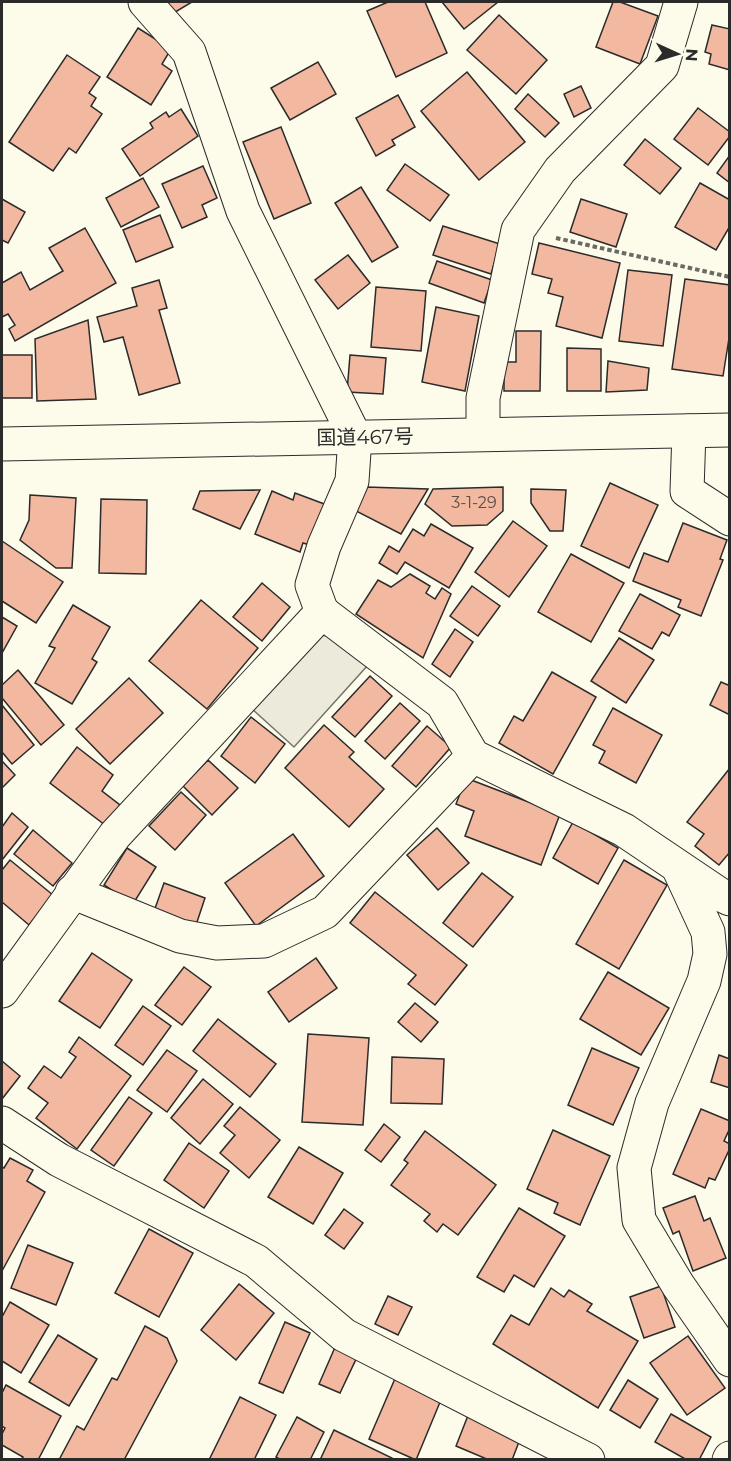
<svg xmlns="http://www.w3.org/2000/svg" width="731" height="1461" viewBox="0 0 731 1461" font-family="Montserrat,'Noto Sans JP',sans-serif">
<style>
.green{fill:#ecebdb;stroke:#74746e;stroke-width:1.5}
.building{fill:#f2b8a0;stroke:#2b2b2b;stroke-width:1.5}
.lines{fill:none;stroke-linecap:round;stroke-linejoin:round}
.minor-casing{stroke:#2b2b2b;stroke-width:35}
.highway-casing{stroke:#2b2b2b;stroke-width:35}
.path{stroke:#6a6964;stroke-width:4;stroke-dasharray:4.5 3;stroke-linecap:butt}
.minor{stroke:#fdfbea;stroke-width:33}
.highway{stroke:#fdfbea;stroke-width:33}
.labels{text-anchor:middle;stroke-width:4.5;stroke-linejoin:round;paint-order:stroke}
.number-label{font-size:16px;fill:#5d4e48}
.street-label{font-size:20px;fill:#2b2b2b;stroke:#fdfbea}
</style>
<rect width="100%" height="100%" fill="#fdfbea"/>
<path class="green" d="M334 635 368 665 294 747 251 708 315 636Z"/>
<g class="building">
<path d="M164 2H192L172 14Z"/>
<path d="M388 2H425L447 53 396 77 367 11Z"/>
<path d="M442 2H498L464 29Z"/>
<path d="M613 2H620L658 16 640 64 596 47Z"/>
<path d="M499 15 547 60 516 94 467 50Z"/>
<path d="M712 25 730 29V70L709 64 711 54 705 52Z"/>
<path d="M138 28 171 49 162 64 172 71 151 105 107 77Z"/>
<path d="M67 55 100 77 89 93 96 98 91 106 102 114 76 153 69 148 53 171 9 142Z"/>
<path d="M318 62 336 94 290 120 271 88Z"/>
<path d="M467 72 525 142 479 180 421 111Z"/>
<path d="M581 86 591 108 574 117 564 94Z"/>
<path d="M528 94 559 123 545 137 515 109Z"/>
<path d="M398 95 415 127 392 140 395 145 376 156 356 118Z"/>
<path d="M698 108 730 132V136L708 165 674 139Z"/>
<path d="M181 109 198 136 140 176 122 149 153 128 150 123 166 112 169 117Z"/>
<path d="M281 127 311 203 274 219 243 142Z"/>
<path d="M645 139 681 168 660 194 624 165Z"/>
<path d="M730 155V183L717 173Z"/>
<path d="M405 164 449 195 430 221 387 190Z"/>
<path d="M203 166 217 198 202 205 207 217 182 228 162 184Z"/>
<path d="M143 178 159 207 121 227 106 198Z"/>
<path d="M700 183 730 200V226L716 250 675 227Z"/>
<path d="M361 187 398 247 372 262 335 203Z"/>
<path d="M2 199 25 212 8 243 2 240Z"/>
<path d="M581 199 627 214 616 247 570 232Z"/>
<path d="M160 215 173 247 136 262 123 230Z"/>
<path d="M443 226 500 244 491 274 433 255Z"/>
<path d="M85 228 116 283 15 341 9 329 15 325 8 314 2 317V283L21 272 30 290 63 271 49 248Z"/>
<path d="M539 243 620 263 602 338 556 326 563 297 548 293 552 279 532 274Z"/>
<path d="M348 255 370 283 338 309 315 280Z"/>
<path d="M437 261 492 280 484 303 429 283Z"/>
<path d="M628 270 672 275 663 346 619 341Z"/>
<path d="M685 279 730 285V332L723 376 672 369Z"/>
<path d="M159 280 167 308 159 310 180 383 139 395 123 337 104 342 97 317 137 306 132 288Z"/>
<path d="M376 287 426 291 421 351 371 347Z"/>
<path d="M436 307 479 316 465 391 422 382Z"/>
<path d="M88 320 96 399 37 401 35 339Z"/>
<path d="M516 331H541L540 391H504V362H516Z"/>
<path d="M567 348 601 349V391H567Z"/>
<rect x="2" y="355" width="30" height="43"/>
<path d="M350 355 386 358 383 394 347 392Z"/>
<path d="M608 361 649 368 647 390 606 392Z"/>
<path d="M610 483 658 505 629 568 581 546Z"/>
<path d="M366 487 428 489 401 534 356 511Z"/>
<path d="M503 487V511L487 525 452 526 425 504 433 489Z"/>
<path d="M531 489 566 490 563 531H550L531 503Z"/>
<path d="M260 490 240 529 193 509 200 491Z"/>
<path d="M272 491 293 500 295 493 327 505 310 545 303 543 300 552 255 534Z"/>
<path d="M30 495 76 498 72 568H56L20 540 29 520Z"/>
<path d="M101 499 147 500 146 574 99 573Z"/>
<path d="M513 521 547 546 509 597 475 572Z"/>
<path d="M683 523 727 540 720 559 723 560 701 616 678 607 681 600 633 581 644 553 668 562Z"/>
<path d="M431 524 473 548 449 588 405 562 397 574 379 563 389 546 399 552 413 529 424 536Z"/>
<path d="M2 541 63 582 36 623 2 601Z"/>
<path d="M571 554 624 583 591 642 538 612Z"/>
<path d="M410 574 430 586 426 593 435 599 442 588 451 594 423 658 356 614 378 580 391 587Z"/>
<path d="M262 583 290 607 262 641 233 617Z"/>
<path d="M472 586 500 606 478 636 450 616Z"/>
<path d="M640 594 680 615 669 636 662 632 652 649 619 631Z"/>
<path d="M201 600 258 648 207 709 149 661Z"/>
<path d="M73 605 110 627 92 659 97 662 72 704 35 683 55 648 49 646Z"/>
<path d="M2 617 17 626 2 653Z"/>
<path d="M455 629 473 642 450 677 432 664Z"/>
<path d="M619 638 654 660 626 703 591 681Z"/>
<path d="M18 670 64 725 41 745 2 698V685Z"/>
<path d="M552 672 596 697 553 774 499 743 514 716 523 721Z"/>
<path d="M370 676 392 696 355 737 332 717Z"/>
<path d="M129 678 163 713 110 764 76 729Z"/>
<path d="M721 682 728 685 730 682V715L710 705Z"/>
<path d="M400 703 420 721 385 759 365 741Z"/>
<path d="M2 705 34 745 12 764 2 752Z"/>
<path d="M613 708 662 735 636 783 599 763 605 751 593 745Z"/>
<path d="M251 717 285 744 255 783 221 756Z"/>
<path d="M324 725 354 752 349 757 384 789 349 827 285 768Z"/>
<path d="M427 726 451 747 416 787 392 766Z"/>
<path d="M77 747 113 775 102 791 120 805 105 825 50 783Z"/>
<path d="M208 760 238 788 212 815 183 786Z"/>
<path d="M2 761 15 775 2 788Z"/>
<path d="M730 768V852L719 865 695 846 704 834 687 822Z"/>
<path d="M466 778 560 814 541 865 465 836 474 811 456 804Z"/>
<path d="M181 792 206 815 175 850 149 826Z"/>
<path d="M12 813 28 827 2 860V827Z"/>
<path d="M573 822 618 848 598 884 553 858Z"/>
<path d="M437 828 469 863 438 890 407 855Z"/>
<path d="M33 830 72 863 53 886 14 854Z"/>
<path d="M293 834 324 876 256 926 225 883Z"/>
<path d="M127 848 156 867 133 904 104 885Z"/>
<path d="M10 860 53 895 29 925 2 902V870Z"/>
<path d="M624 860 667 885 619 969 576 944Z"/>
<path d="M482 873 513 897 473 947 443 923Z"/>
<path d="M164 883 205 898 194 931 152 917Z"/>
<path d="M375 892 467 965 435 1005 408 984 416 975 350 923Z"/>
<path d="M92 953 132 980 100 1028 59 1001Z"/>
<path d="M316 958 337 988 289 1022 268 992Z"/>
<path d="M184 967 211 987 182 1025 155 1005Z"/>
<path d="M608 972 669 1008 641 1055 580 1019Z"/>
<path d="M415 1003 438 1022 421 1042 398 1022Z"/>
<path d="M143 1006 171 1026 143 1065 115 1045Z"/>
<path d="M218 1019 276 1064 250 1097 193 1051Z"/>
<path d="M308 1034 369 1038 363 1125 302 1122Z"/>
<path d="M79 1037 131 1076 77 1149 36 1118 48 1103 28 1088 44 1066 61 1078 76 1057 69 1052Z"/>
<path d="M592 1048 639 1068 613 1125 568 1105Z"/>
<path d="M167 1050 197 1071 167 1112 137 1090Z"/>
<path d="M719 1055 730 1059V1088L711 1082Z"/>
<path d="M392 1057 444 1059 442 1104 391 1103Z"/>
<path d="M2 1061 20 1076 2 1099Z"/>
<path d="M203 1079 233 1104 200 1144 171 1118Z"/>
<path d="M129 1097 152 1113 114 1166 91 1150Z"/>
<path d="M240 1107 280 1140 249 1178 220 1153 235 1135 224 1126Z"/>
<path d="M701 1109 730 1121V1128L724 1141 730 1144V1148L715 1180 709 1178 705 1188 673 1174Z"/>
<path d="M384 1124 400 1137 381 1162 365 1150Z"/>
<path d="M553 1130 610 1156 580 1225 554 1213 558 1203 527 1189Z"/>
<path d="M425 1131 496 1185 458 1235 443 1224 437 1232 424 1221 430 1214 391 1185 408 1163 404 1160Z"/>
<path d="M189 1143 229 1171 204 1208 164 1180Z"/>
<path d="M299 1147 343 1173 313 1224 268 1197Z"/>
<path d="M10 1158 33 1170 27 1181 45 1192 2 1271V1167L4 1168Z"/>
<path d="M695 1196 704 1221 710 1218 726 1258 693 1271 679 1231 673 1234 663 1208Z"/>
<path d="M519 1208 565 1236 534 1287 514 1275 504 1292 477 1277Z"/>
<path d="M344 1209 363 1223 344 1249 325 1235Z"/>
<path d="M149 1229 193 1253 159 1317 115 1293Z"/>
<path d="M28 1245 73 1263 56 1305 11 1288Z"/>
<path d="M239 1284 274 1313 236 1360 201 1330Z"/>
<path d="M661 1286 675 1327 644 1338 630 1297Z"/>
<path d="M551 1288 564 1297 569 1290 592 1304 587 1311 638 1341 598 1408 493 1344 511 1315 529 1325Z"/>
<path d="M388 1296 412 1307 398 1335 375 1324Z"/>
<path d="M10 1302 49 1325 21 1373 2 1361V1317Z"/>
<path d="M285 1322 310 1333 283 1393 259 1383Z"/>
<path d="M145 1326 167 1338 177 1361 124 1460H63L60 1458 77 1426 84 1430 112 1378 117 1380Z"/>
<path d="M58 1335 97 1359 69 1406 29 1382Z"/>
<path d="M688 1336 725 1388 687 1415 650 1363Z"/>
<path d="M336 1345 358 1355 340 1393 319 1384Z"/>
<path d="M397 1374 443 1395 416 1460 369 1439Z"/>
<path d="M628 1380 658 1399 640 1428 610 1410Z"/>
<path d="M6 1385 61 1416 38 1460H21L23 1457 2 1445V1434L5 1428 2 1426V1393Z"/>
<path d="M240 1397 276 1415 254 1460H209Z"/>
<path d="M469 1413 522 1434 512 1460H489L456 1446Z"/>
<path d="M671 1414 711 1437 699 1460H687L655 1442Z"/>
<path d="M297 1417 324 1432 310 1460H281L276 1457Z"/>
<path d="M334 1430 392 1458 391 1460H320Z"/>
</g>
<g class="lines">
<g class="minor-casing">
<g id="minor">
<path d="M689 431 687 491 730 519"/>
<path d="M483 434V398L518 230 560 170 662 66 681 2"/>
<path d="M322 612 442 703 473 756 624 830 719 894 730 899"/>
<path d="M678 867 708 932 710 954 704 981 652 1103 634 1168 639 1220 678 1285 730 1360"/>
<path d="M72 892 180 936 217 943 264 941 325 912 473 756"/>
<path d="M2 991 115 835 322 612 312 585 324 546 352 481 355 437 243 211 189 52 145 2"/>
<path d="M2 1123 59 1160 256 1261 344 1335 588 1460"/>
<path d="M729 1460 730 1458"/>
</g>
</g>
<g class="highway-casing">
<path id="highway" d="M2 444 730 430"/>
</g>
<path class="path" d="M556 238 730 277"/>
<use href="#minor" class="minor"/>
<use href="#highway" class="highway"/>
</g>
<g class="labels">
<g class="number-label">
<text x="474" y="508">3-1-29</text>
</g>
<g class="street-label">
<text transform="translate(365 437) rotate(-1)" y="7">国道467号</text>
</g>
</g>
<rect width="731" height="1461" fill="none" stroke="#2b2b2b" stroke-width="6"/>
<g transform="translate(677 54) rotate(94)" stroke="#fdfbea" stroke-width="4.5" paint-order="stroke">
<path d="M0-4.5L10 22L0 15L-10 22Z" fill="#2b2b2b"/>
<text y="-9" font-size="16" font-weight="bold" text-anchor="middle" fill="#2b2b2b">N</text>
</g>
</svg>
